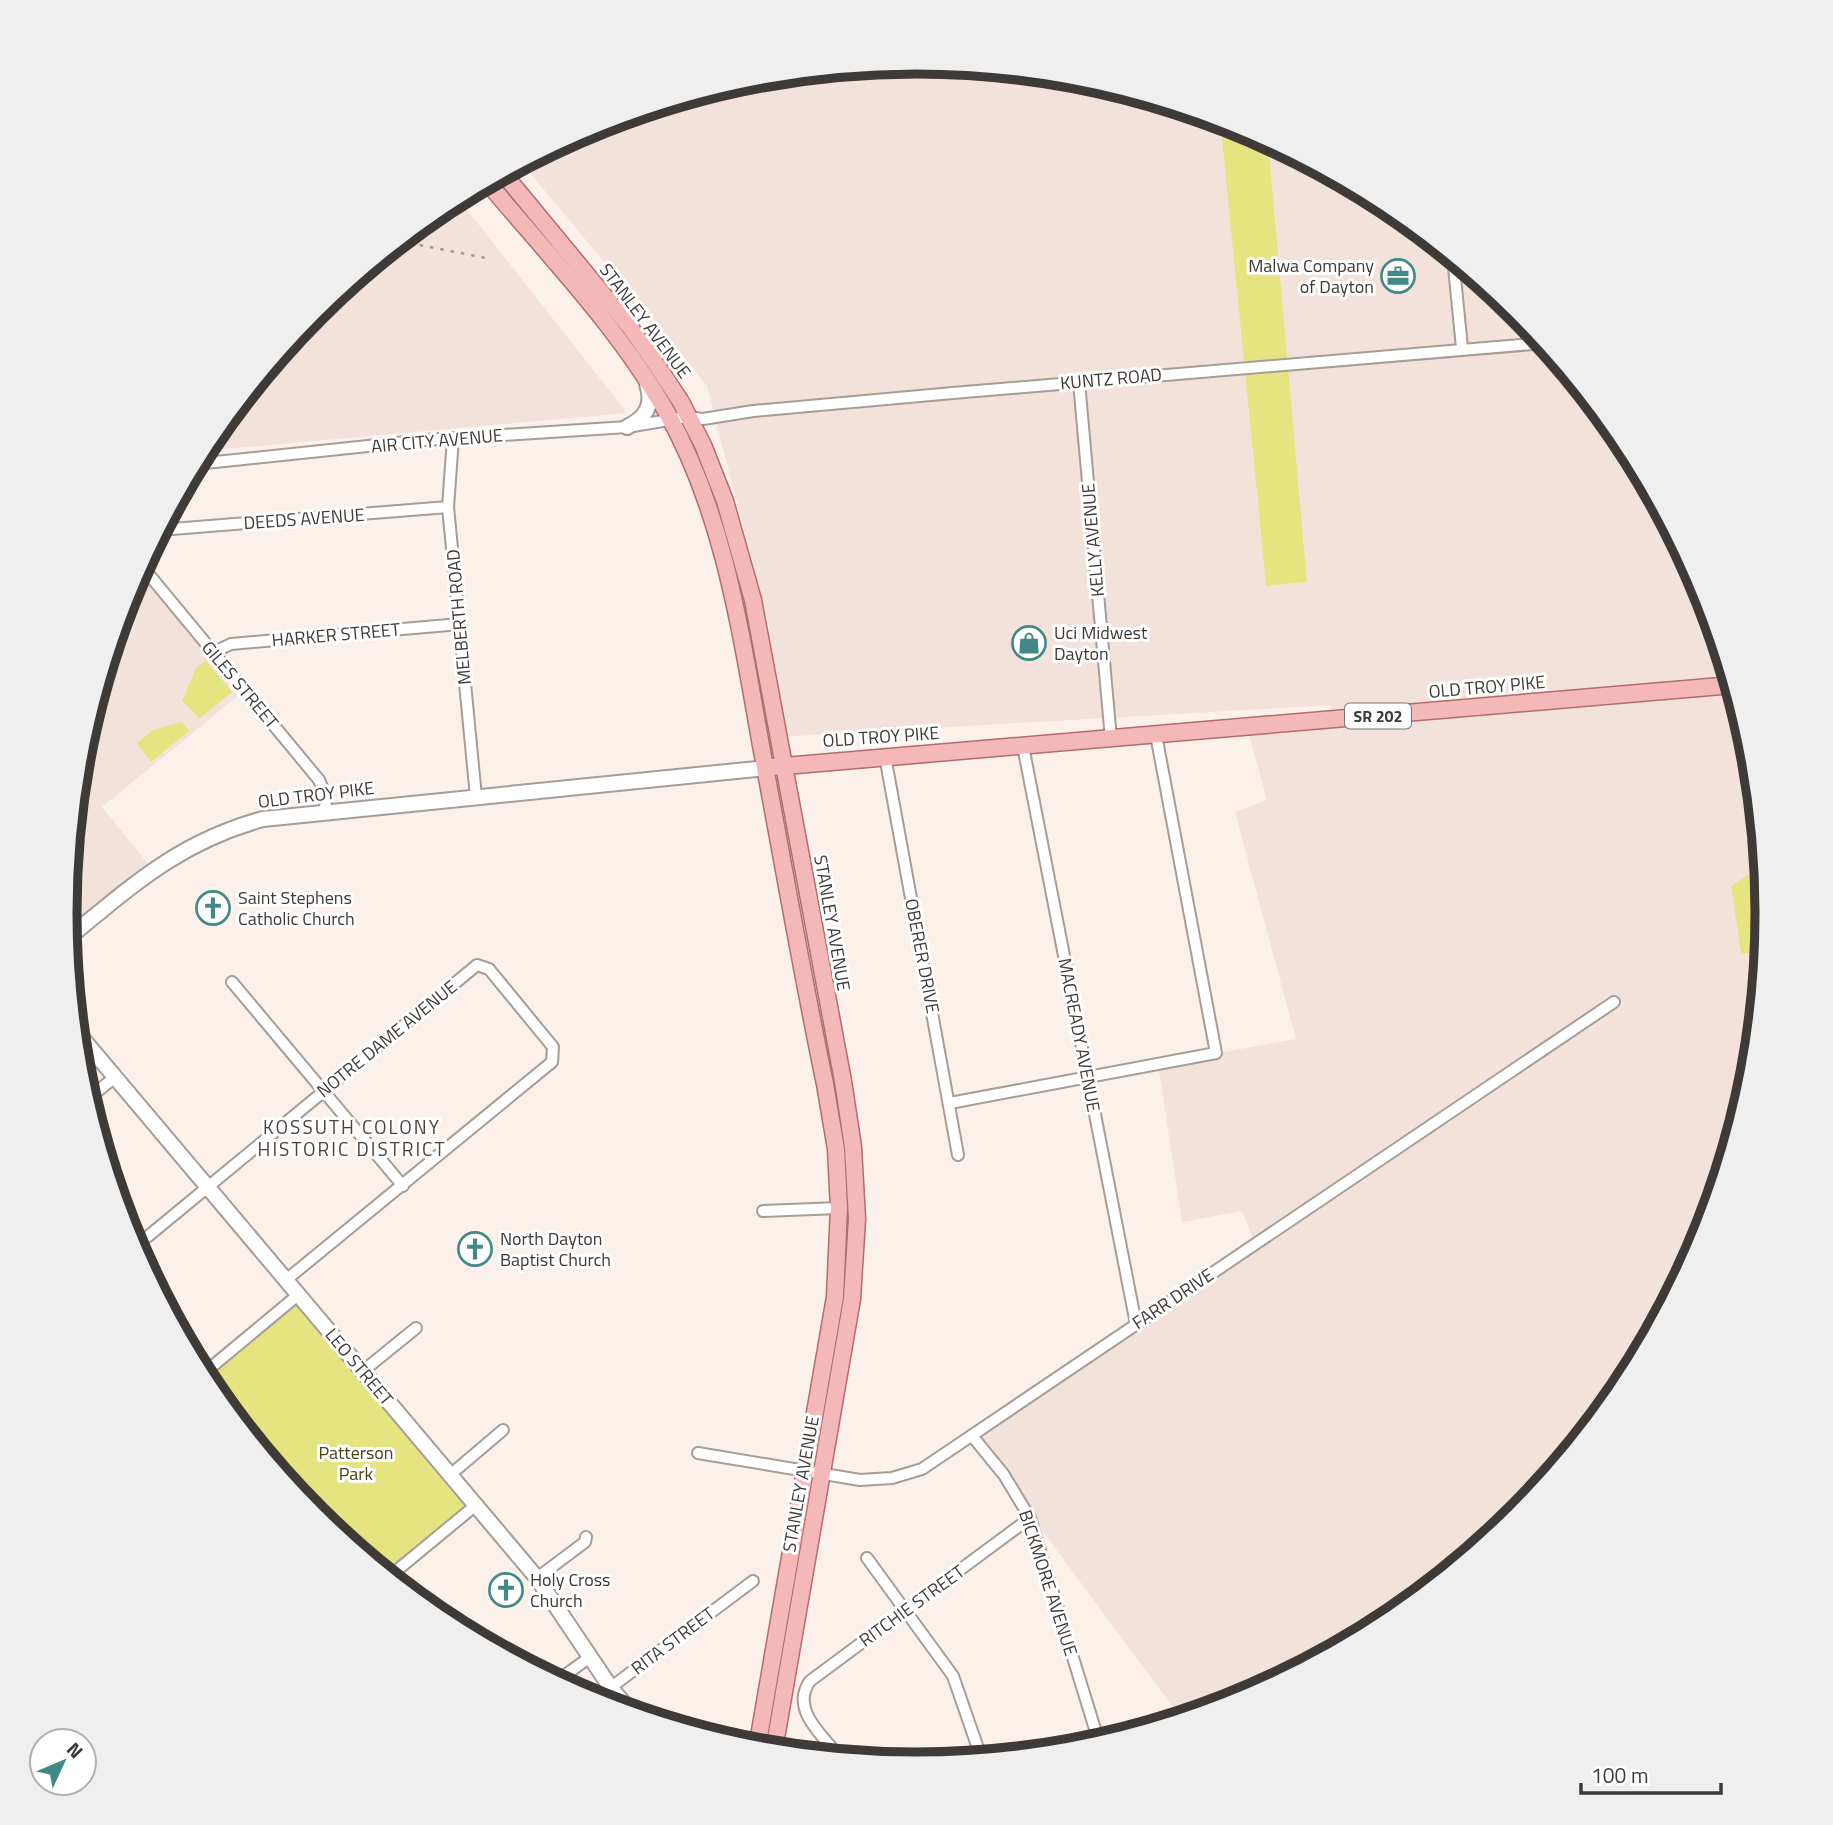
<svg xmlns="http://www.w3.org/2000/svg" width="1833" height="1825" viewBox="0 0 1833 1825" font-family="'Titillium Web',sans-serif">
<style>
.built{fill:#f3e2d9}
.green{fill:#e6e381}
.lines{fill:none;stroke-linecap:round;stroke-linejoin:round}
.street-casing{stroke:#a79d98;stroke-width:14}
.secondary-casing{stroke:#a79d98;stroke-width:18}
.primary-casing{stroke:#b16d6c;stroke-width:19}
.street{stroke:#fff;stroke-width:10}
.secondary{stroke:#fff;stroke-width:14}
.primary{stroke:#f5b8b8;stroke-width:16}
.rail{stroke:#a19995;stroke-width:2.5;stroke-dasharray:3.5 7;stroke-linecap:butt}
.labels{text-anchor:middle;stroke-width:6;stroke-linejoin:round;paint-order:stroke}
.shield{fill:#fff;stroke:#787574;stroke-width:2}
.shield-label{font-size:16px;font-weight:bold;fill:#3e3a38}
.poi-label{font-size:18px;fill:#3e3a38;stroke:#fff;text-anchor:start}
.street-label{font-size:18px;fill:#3e3a38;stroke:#fff}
.park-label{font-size:18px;fill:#464419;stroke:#fff}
.neighbourhood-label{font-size:19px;letter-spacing:2px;fill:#4c433f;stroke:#fff}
.rim{fill:none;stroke:#3e3a38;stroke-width:9}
</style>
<rect width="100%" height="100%" fill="#fbf0ea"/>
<g class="built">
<path d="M917 61 1083 78 1220 119 1266 586 1307 582 1268 140 1390 205 1519 311 1625 440 1703 587 1751 747 1763 865 1732 886 1741 953 1764 954 1751 1079 1703 1239 1624 1386 1518 1515 1389 1621 1242 1699 1181 1718 973 1437 1255 1244 1242 1211 1182 1222 1158 1064 1296 1039 1235 812 1267 800 1247 727 1334 719 1331 705 778 737 769 626 707 386 522 163 591 126 751 78Z"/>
<path d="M457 197 627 413 203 451 315 310 444 205Z"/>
<path d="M141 565 245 690 102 807 153 870 68 938 65 912 82 746 130 586Z"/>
</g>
<g class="green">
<path d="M1220 119 1243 126 1268 140 1307 582 1266 586Z"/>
<path d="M206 661 232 692 200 718 182 701 196 668Z"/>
<path d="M182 722 189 731 151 762 137 743 153 730Z"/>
<path d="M1763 865 1768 913 1764 954 1741 953 1731 886Z"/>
<path d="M298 1295 476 1505 390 1576 314 1514 203 1374Z"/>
</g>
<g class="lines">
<g class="street-casing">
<g id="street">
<path d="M1453 257 1462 348"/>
<path d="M1079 382 1111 739"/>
<path d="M453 438 448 507 476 797"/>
<path d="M196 464 425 440 627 427 687 417 703 419 753 411 953 393 1545 343"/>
<path d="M160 530 448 507"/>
<path d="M141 565 319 780 326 797 325 810"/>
<path d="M214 652 231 644 460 624"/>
<path d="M1023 746 1136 1324"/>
<path d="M885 756 958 1155"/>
<path d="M232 982 403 1186"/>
<path d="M88 1099 115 1077"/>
<path d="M950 1103 1216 1053 1156 735"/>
<path d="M763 1211 839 1208"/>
<path d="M135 1247 477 965 489 969 553 1047 552 1062 286 1280"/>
<path d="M363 1371 416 1328"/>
<path d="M203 1374 298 1295"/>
<path d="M973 1437 1004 1475 1030 1518 1099 1742"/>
<path d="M698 1453 860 1480 892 1478 922 1469 1614 1002"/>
<path d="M450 1475 503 1430"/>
<path d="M867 1558 953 1676 981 1757"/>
<path d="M390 1576 476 1505"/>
<path d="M537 1578 585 1542 586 1537"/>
<path d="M557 1681 590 1657"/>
<path d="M594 1700 753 1581"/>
<path d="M728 1741 735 1735"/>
<path d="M839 1756C822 1735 790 1709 810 1681L1030 1518"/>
</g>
</g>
<g class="secondary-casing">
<g id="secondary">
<path d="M627 427C646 418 654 405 647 384"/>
<path d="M68 938C133 885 179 842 263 819L766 768"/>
<path d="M77 1032 537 1578 611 1688 630 1711"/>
</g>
</g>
<g class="primary-casing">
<g id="primary">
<path d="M503 173 630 327 658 367 681 402 703 445 725 501 753 600 843 1081 853 1147 857 1219 852 1299 774 1750"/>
<path d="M487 182C548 255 618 327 666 411 725 515 741 635 762 751 783 862 802 974 825 1084L836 1149 839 1208 835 1297 757 1748"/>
<path d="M773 767 1733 685"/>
</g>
</g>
<use href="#street" class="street"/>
<use href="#secondary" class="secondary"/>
<use href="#primary" class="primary"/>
<path class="rail" d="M399 241 491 259"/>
</g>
<defs>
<g id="office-ring" transform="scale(1.75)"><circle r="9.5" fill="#fff" stroke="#418987" stroke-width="1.5"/><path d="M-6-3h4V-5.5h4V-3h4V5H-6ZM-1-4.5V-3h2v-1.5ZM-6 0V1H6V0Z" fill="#418987"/></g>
<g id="shop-ring" transform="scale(1.75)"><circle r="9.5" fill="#fff" stroke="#418987" stroke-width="1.5"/><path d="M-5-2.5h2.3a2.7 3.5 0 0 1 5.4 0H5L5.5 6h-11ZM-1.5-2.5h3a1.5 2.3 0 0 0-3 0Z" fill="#418987"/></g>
<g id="church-ring" transform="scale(1.75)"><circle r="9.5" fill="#fff" stroke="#418987" stroke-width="1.5"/><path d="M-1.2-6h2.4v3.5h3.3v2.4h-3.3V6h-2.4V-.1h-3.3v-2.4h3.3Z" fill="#418987"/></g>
</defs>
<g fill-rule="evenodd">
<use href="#office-ring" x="1398" y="276"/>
<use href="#shop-ring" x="1029" y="643"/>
<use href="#church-ring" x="213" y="908"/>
<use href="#church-ring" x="475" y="1249"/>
<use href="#church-ring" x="506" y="1590"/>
</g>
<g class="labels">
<rect class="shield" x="1345" y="703.5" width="66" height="25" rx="5"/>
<g class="shield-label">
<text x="1378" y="722">SR 202</text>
</g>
<g class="poi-label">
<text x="1374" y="272" text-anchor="end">Malwa Company<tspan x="1374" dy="21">of Dayton</tspan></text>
<text x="1054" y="639">Uci Midwest<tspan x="1054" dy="21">Dayton</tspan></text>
<text x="238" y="904">Saint Stephens<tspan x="238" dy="21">Catholic Church</tspan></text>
<text x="500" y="1245">North Dayton<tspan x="500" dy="21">Baptist Church</tspan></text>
<text x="530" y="1586">Holy Cross<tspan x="530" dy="21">Church</tspan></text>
</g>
<g class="street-label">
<text transform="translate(645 321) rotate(53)" y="6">STANLEY AVENUE</text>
<text transform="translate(1111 379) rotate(-5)" y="6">KUNTZ ROAD</text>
<text transform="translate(437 441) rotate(-5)" y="6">AIR CITY AVENUE</text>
<text transform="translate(304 519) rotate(-4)" y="6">DEEDS AVENUE</text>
<text transform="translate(1093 540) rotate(-95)" y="6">KELLY AVENUE</text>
<text transform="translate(459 617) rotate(-95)" y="6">MELBERTH ROAD</text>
<text transform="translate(336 635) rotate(-5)" y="6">HARKER STREET</text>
<text transform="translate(240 685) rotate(50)" y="6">GILES STREET</text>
<text transform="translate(1487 687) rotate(-5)" y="6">OLD TROY PIKE</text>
<text transform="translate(881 737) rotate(-4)" y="6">OLD TROY PIKE</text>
<text transform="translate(316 795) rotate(-7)" y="6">OLD TROY PIKE</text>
<text transform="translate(832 923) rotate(80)" y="6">STANLEY AVENUE</text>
<text transform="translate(922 956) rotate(79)" y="6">OBERER DRIVE</text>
<text transform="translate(1079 1035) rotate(79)" y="6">MACREADY AVENUE</text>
<text transform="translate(387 1039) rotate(-39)" y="6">NOTRE DAME AVENUE</text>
<text transform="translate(1173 1299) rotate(-34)" y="6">FARR DRIVE</text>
<text transform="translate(359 1367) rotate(50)" y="6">LEO STREET</text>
<text transform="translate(801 1484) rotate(-80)" y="6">STANLEY AVENUE</text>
<text transform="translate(1048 1583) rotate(72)" y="6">BICKMORE AVENUE</text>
<text transform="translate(912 1606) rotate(-36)" y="6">RITCHIE STREET</text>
<text transform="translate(673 1641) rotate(-37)" y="6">RITA STREET</text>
</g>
<g class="park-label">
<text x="356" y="1459">Patterson<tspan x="356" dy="21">Park</tspan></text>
</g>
<g class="neighbourhood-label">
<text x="352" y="1134">KOSSUTH COLONY<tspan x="352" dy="22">HISTORIC DISTRICT</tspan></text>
</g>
</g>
<path d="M0 0H1833V1825H0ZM77 913a839 839 0 1 1 1678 0a839 839 0 1 1-1678 0Z" fill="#f0efef" fill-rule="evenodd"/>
<path class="rim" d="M77 913a839 839 0 1 1 1678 0a839 839 0 1 1-1678 0Z"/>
<g transform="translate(63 1762) rotate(46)"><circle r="33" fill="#ffffff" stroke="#b2b0af" stroke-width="2"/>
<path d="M0-5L12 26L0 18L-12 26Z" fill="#418987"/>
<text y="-10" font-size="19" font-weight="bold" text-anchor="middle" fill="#3e3a38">N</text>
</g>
<path d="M1581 1783v10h140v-10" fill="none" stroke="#3e3a38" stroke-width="3.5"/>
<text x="1591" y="1783" font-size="21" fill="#3e3a38" stroke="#ffffff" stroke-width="5" paint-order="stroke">100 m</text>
</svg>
